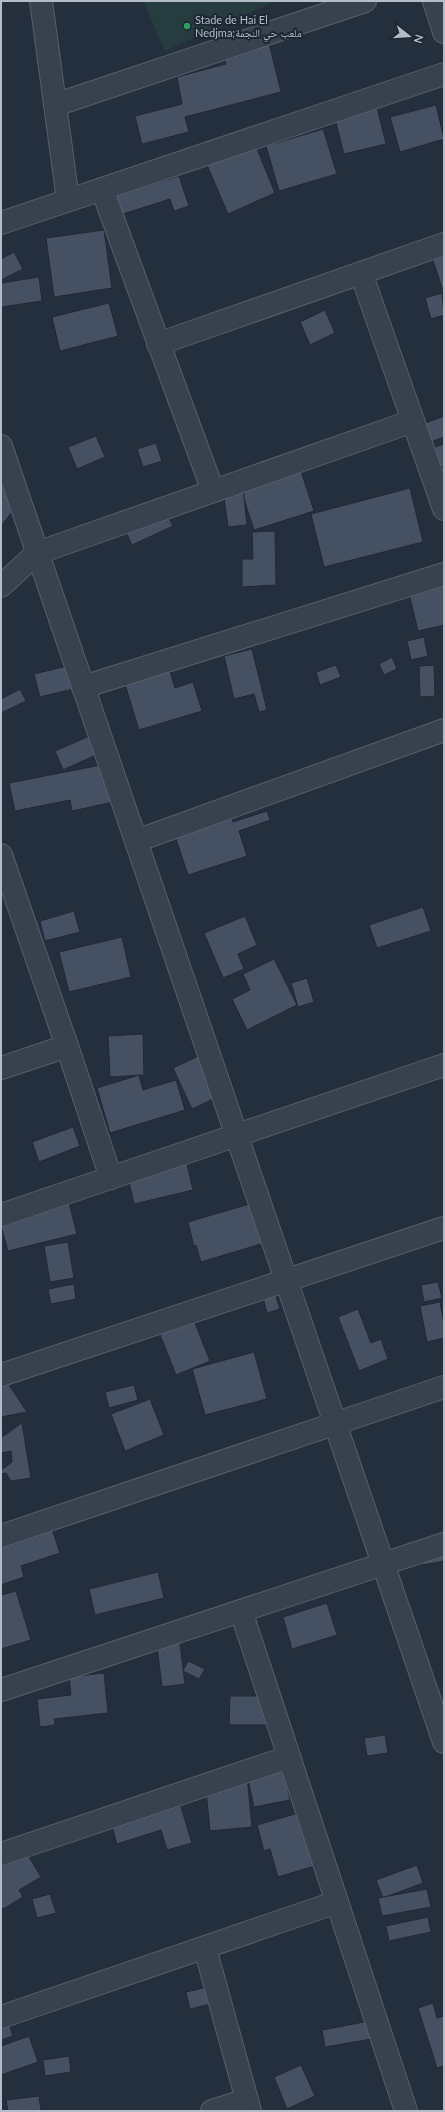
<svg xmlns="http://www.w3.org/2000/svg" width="445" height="2112" viewBox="0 0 445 2112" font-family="Lato,'Noto Naskh Arabic',sans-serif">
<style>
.green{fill:#263c3f}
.building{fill:#455162;stroke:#1f2835}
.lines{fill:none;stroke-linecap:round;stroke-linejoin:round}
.street-casing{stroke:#565f6c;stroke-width:24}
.street{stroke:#38414e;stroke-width:22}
.leisure-dot{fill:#2e9e5b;stroke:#1d2633;stroke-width:1.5}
.labels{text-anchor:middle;stroke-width:4;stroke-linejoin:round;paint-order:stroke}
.poi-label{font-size:11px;fill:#b4bcc9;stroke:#1d2633;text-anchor:start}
</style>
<rect width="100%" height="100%" fill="#242f3e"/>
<path class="green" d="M143 1H276L165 51Z"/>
<g class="building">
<path d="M269 43 281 92 185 117 189 132 142 144 135 116 182 104 177 77 226 64 223 55Z"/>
<path d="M436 105 444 139 400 152 390 117Z"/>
<path d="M377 108 386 144 344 154 335 119Z"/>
<path d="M323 129 337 174 279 191 266 146Z"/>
<path d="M255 144 275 193 228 214 207 165Z"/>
<path d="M179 176 189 206 174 211 170 199 120 215 114 196Z"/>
<path d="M104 230 112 288 54 297 46 238Z"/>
<path d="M444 246V291H443L430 251Z"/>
<path d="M14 252 23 269 1 280V259Z"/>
<path d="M39 277 42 301 1 307V283Z"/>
<path d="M442 293 444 315 431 319 425 298Z"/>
<path d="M109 303 118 336 60 351 52 317Z"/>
<path d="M325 310 335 333 310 345 300 322Z"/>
<path d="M444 416V437L423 445 415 427Z"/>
<path d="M96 436 105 457 77 469 68 447Z"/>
<path d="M156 443 162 461 143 467 137 449Z"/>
<path d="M444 444V466L435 469 429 449Z"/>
<path d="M299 465 314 511 254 530 239 484Z"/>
<path d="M1 486 20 502 1 526Z"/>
<path d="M243 488 247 525 228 527 223 490Z"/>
<path d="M410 488 423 542 324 567 311 514Z"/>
<path d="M162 504 173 526 132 545 122 523Z"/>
<path d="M275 531 276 585 242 587V559H253L252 532Z"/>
<path d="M444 568V625L418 631 405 577Z"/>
<path d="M424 637 428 656 411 660 407 641Z"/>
<path d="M252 649 267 710 259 712 254 694 234 699 224 656Z"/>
<path d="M392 657 397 669 384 675 379 664Z"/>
<path d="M88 661 94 684 40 697 34 674Z"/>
<path d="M336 665 341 677 320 685 316 672Z"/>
<path d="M434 665 435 696 420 697 419 666Z"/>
<path d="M169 668 175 688 193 682 202 711 139 730 124 681Z"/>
<path d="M20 689 26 701 1 713V699Z"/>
<path d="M99 732 107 750 63 770 55 751Z"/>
<path d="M111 763 118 801 72 811 70 800 15 811 9 783Z"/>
<path d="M229 808 233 822 267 811 270 820 239 831 247 856 188 875 172 827Z"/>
<path d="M423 907 431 931 377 948 369 925Z"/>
<path d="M74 911 80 932 45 941 40 921Z"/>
<path d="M245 916 257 945 238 954 244 969 223 978 204 933Z"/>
<path d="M122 937 131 977 69 992 59 952Z"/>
<path d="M274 959 297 1005 247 1030 232 999 250 990 243 974Z"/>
<path d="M307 978 314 1002 298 1007 291 983Z"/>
<path d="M143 1034 144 1075 110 1077 108 1036Z"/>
<path d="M203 1054 222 1095 192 1109 173 1068Z"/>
<path d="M139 1075 143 1090 176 1080 185 1110 110 1133 97 1088Z"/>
<path d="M73 1127 80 1146 39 1162 32 1142Z"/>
<path d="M185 1155 193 1190 134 1204 129 1182Z"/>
<path d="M68 1199 77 1234 8 1251 1 1226V1216Z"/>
<path d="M263 1200 274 1240 201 1262 196 1245 194 1246 188 1222Z"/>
<path d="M68 1242 74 1278 50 1282 44 1246Z"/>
<path d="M438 1282 442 1298 424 1302 421 1285Z"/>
<path d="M74 1284 76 1299 51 1304 48 1289Z"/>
<path d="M274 1290 280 1309 267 1313 262 1294Z"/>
<path d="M440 1302 444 1324V1338L427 1342 420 1306Z"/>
<path d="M358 1309 371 1343 381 1339 388 1359 359 1371 338 1317Z"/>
<path d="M191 1313 210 1361 176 1375 157 1327Z"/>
<path d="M254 1352 267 1399 205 1415 192 1369Z"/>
<path d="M1 1379H5L27 1412 1 1417Z"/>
<path d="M134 1385 138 1400 109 1408 105 1392Z"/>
<path d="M150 1399 164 1435 125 1451 111 1414Z"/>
<path d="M22 1423 31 1478 11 1481 6 1473 1 1474V1470L12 1462 11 1451 1 1453V1435L2 1437Z"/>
<path d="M48 1517 60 1553 21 1566 24 1577 1 1585V1532Z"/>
<path d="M444 1537V1561L423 1565 419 1545Z"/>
<path d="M158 1572 164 1598 95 1615 89 1589Z"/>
<path d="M16 1591 31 1640 1 1649V1595Z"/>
<path d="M327 1603 337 1635 292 1649 283 1617Z"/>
<path d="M179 1636 185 1684 162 1687 156 1638Z"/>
<path d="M188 1661 205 1669 199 1679 183 1671Z"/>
<path d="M104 1673 108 1713 54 1719 55 1725 40 1727 37 1699 71 1695 69 1677Z"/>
<path d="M230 1696H268L269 1725H229Z"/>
<path d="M385 1735 388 1753 367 1756 364 1738Z"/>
<path d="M282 1763 290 1800 254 1807 246 1770Z"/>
<path d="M247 1776 252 1827 210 1831 205 1780Z"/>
<path d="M177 1794 192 1843 167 1850 161 1830 117 1844 111 1823Z"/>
<path d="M305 1811 321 1864 278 1877 270 1849 264 1851 257 1825Z"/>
<path d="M22 1845 41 1877 19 1890 23 1897 3 1909 1 1906V1857Z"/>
<path d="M417 1865 423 1883 383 1898 376 1880Z"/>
<path d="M427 1889 431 1907 382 1916 378 1898Z"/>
<path d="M50 1894 56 1913 37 1918 32 1899Z"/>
<path d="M428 1917 431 1932 389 1941 386 1926Z"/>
<path d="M216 1985 220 2002 190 2009 186 1992Z"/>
<path d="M433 2003 437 2018 444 2016V2066L437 2068 418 2008Z"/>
<path d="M380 2019 383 2037 325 2047 322 2030Z"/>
<path d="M8 2020 13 2036 1 2040V2022Z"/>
<path d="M29 2036 38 2062 1 2075V2046Z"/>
<path d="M69 2056 71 2072 45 2076 43 2060Z"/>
<path d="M301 2065 315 2096 287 2109 274 2077Z"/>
<path d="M39 2096 41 2111H8L6 2100Z"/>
</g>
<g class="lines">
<g class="street-casing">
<g id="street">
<path d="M41 1 68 200"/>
<path d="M434 1 444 32"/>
<path d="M55 105 365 1"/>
<path d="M102 189 213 491"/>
<path d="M1 223 444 74"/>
<path d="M361 273 444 509"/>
<path d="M158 344 444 244"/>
<path d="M1 446 444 1742"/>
<path d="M1 586 37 553 413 421"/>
<path d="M83 687 444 574"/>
<path d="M136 841 444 730"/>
<path d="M1 855 67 1046 111 1178"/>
<path d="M1 1068 67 1046"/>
<path d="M1 1215 444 1065"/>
<path d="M1 1375 444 1228"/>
<path d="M1 1536 444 1387"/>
<path d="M241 1611 406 2111"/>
<path d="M1 1690 444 1544"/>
<path d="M1 1854 289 1757"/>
<path d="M205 1948 250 2111"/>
<path d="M1 2017 337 1902"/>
<path d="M212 2111 247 2100"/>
</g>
</g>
<use href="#street" class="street"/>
</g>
<circle class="leisure-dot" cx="187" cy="26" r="4"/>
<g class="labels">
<g class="poi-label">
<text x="195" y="24">Stade de Hai El<tspan x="195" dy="13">Nedjma;ملعب حي النجمة</tspan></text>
</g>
</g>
<rect width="445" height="2112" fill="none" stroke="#b4bcc9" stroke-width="4"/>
<g transform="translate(409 36) rotate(107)" stroke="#1d2633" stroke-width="3" paint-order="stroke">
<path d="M0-3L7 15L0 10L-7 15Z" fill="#b4bcc9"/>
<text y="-6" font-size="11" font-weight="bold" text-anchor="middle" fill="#b4bcc9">N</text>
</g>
</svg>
